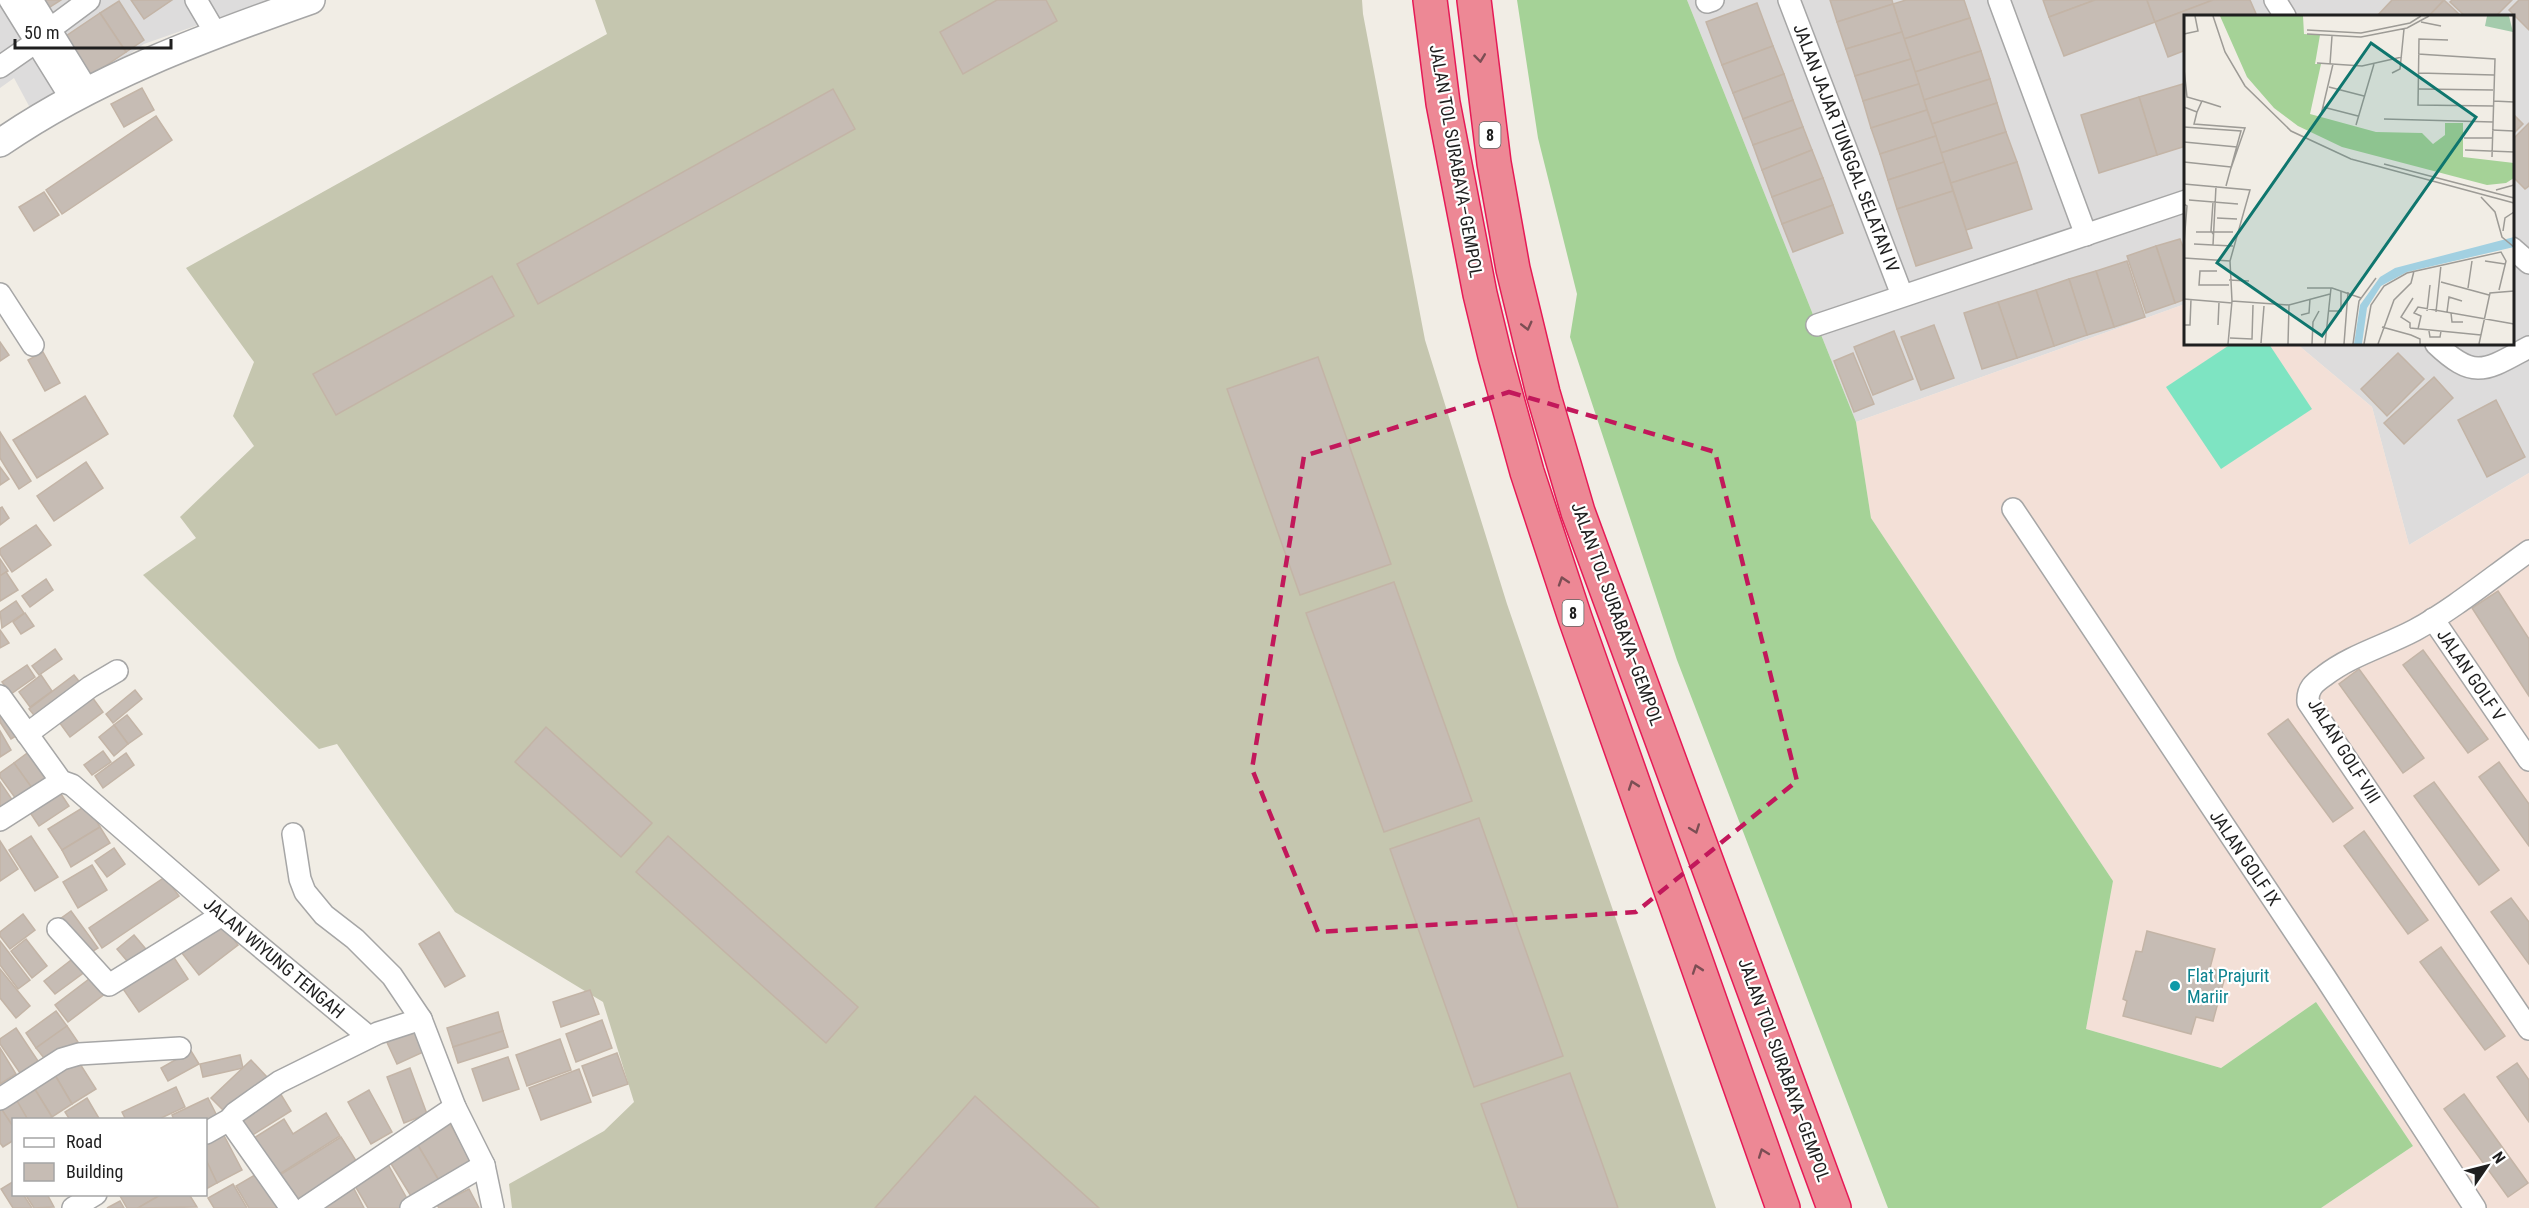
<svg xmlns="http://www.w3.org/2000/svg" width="2529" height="1208" viewBox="0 0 2529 1208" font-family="'Roboto Condensed',sans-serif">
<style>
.residential{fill:#dddcdc}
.military{fill:#f3e0d7}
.construction{fill:#c5c6af}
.forest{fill:#a5d297}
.pitch{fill:#7ee4c2}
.building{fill:#c6bcb4;stroke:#c3b4a6;stroke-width:1.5}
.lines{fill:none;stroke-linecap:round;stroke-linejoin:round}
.minor-casing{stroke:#a6a6a6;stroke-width:24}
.tertiary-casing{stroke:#a6a6a6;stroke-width:30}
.motorway-casing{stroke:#e61a56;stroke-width:36}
.minor{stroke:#fff;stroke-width:21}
.tertiary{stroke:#fff;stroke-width:27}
.motorway{stroke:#ed8895;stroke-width:33}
.oneway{stroke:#7c4e54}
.marked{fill:none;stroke:#c2185b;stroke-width:4.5;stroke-dasharray:12 8;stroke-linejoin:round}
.culture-dot{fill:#0f9aa8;stroke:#fff;stroke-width:2}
.labels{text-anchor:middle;stroke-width:4.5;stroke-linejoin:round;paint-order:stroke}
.shield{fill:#fff;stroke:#626262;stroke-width:1.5}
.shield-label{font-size:16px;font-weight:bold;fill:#1f1f1f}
.street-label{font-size:18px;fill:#1f1f1f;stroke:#fff}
.culture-label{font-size:18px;fill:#0d838f;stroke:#fff;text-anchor:start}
.inset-road{fill:none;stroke:#9d9b96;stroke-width:1.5}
.view{fill:#0f766e;fill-opacity:0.15;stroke:#0f766e;stroke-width:3}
.inset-edge{fill:none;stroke:#1f1f1f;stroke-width:3}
</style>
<rect width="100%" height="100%" fill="#f1ede5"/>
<g class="residential">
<path d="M0 0H269L144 44 36 119 14 78 0 88Z"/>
<path d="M1687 0H2529V473L2409 545 2372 407 2297 344H2512V16H2186L2185 304 1856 422Z"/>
</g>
<path class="military" d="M2185 304 2186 344H2297L2372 407 2409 545 2529 473V1208H2321L2413 1146 2316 1002 2221 1068 2086 1029 2113 881 1871 518 1856 422Z"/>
<path class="construction" d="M595 0H1362L1363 14 1425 340 1507 604 1716 1208H512L509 1184 604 1131 634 1102 603 1002 455 912 337 744 319 749 143 575 196 538 180 517 254 446 233 416 254 362 186 268 607 34Z"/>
<path class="forest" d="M1517 0H1687L1856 422 1871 518 2113 881 2086 1029 2221 1068 2316 1002 2413 1146 2321 1208H1888L1677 660 1570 337 1577 294 1538 138Z"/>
<path class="pitch" d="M2231 344H2269L2312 409 2221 469 2166 387Z"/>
<g class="building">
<path d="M42 0H61L47 9Z"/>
<path d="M131 0H172L144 19Z"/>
<path d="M997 0H1046L1057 21 963 74 940 32Z"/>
<path d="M1830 0H1892L1893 4 1837 22Z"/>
<path d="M1906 0H1964L1970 18 1904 39 1893 4Z"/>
<path d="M2043 0H2095L2049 17Z"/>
<path d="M2095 0H2147L2155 22 2064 56 2049 17Z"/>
<path d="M2147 0H2213L2155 22Z"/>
<path d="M2213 0H2250L2257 16H2186V50L2168 57 2155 22Z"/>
<path d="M2392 0H2444L2429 16H2377Z"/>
<path d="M2444 0 2461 16H2429Z"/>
<path d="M2452 0H2512L2496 16H2465L2450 2Z"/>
<path d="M2519 0H2529V30L2509 10Z"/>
<path d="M119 1 144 40 126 52 100 13Z"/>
<path d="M1757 3 1773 46 1722 65 1706 22Z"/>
<path d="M1893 4 1902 32 1846 49 1837 22Z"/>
<path d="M100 13 126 52 89 77 63 38Z"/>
<path d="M1970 18 1981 51 1915 72 1904 39Z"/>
<path d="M1902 32 1911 59 1855 76 1846 49Z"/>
<path d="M1773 46 1784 74 1733 93 1722 65Z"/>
<path d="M1981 51 1990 79 1924 100 1915 72Z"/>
<path d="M1911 59 1919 84 1863 101 1855 76Z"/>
<path d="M1784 74 1793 100 1743 119 1733 93Z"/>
<path d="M1990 79 1997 103 1932 124 1924 100Z"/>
<path d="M2186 83V146L2157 155 2139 97Z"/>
<path d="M1919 84 1927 110 1871 128 1863 101Z"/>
<path d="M142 88 154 110 124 127 111 104Z"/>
<path d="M833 89 855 129 538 304 517 264Z"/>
<path d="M2139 97 2157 155 2099 173 2081 115Z"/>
<path d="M1793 100 1803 127 1753 145 1743 119Z"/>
<path d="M1997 103 2006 132 1941 153 1932 124Z"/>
<path d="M1927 110 1936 136 1880 154 1871 128Z"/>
<path d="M2512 113 2523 124 2512 135Z"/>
<path d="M156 116 172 140 62 214 46 190Z"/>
<path d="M2529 123V186L2525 189 2514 178 2512 180V140Z"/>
<path d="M1803 127 1812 150 1762 170 1753 145Z"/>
<path d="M2006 132 2017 162 1951 183 1941 153Z"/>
<path d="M1936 136 1944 162 1888 180 1880 154Z"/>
<path d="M1812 150 1823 178 1772 197 1762 170Z"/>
<path d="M1944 162 1953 191 1897 209 1888 180Z"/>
<path d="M2017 162 2032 209 1966 230 1951 183Z"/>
<path d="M1823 178 1833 205 1782 224 1772 197Z"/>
<path d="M1953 191 1972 248 1916 266 1897 209Z"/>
<path d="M44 192 59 215 34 231 19 207Z"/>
<path d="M1833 205 1843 233 1793 252 1782 224Z"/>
<path d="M2180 239 2186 255V299L2175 303 2156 246Z"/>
<path d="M2156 246 2175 303 2146 313 2127 256Z"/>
<path d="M2127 261 2145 317 2114 327 2096 271Z"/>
<path d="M2096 271 2114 327 2087 335 2069 279Z"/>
<path d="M492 276 514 316 336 415 313 374Z"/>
<path d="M2069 279 2087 335 2054 346 2036 290Z"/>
<path d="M2036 290 2054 346 2017 358 1998 302Z"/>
<path d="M1998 302 2017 358 1982 369 1964 313Z"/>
<path d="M1934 325 1954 378 1921 390 1901 337Z"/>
<path d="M1894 331 1913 379 1873 395 1854 347Z"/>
<path d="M0 342 9 355 0 361Z"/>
<path d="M43 352 60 383 45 391 28 360Z"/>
<path d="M1853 353 1874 404 1854 412 1834 361Z"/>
<path d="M2398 353 2424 379 2387 416 2361 389Z"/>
<path d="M1318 357 1391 564 1300 595 1227 389Z"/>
<path d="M2434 377 2453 398 2404 444 2384 423Z"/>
<path d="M85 396 108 434 37 478 13 440Z"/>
<path d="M2496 400 2525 457 2487 477 2458 420Z"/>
<path d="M0 432 31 481 19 489 0 458Z"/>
<path d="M86 462 103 488 54 521 37 496Z"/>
<path d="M0 467 9 479 0 485Z"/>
<path d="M2 507 9 518 0 525V508Z"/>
<path d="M36 525 51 545 12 572 0 554V549Z"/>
<path d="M0 559 8 571 0 576Z"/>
<path d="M6 572 18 590 0 601V576Z"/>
<path d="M46 579 53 590 30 607 22 596Z"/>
<path d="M1394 582 1472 801 1384 832 1306 613Z"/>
<path d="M2498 591 2529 639V696L2472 608Z"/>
<path d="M16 601 24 613 2 628 0 612Z"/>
<path d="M25 613 34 626 21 634 13 622Z"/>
<path d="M0 630 9 643 0 648Z"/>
<path d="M55 649 62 659 39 675 32 666Z"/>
<path d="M2423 650 2488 739 2468 753 2403 665Z"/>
<path d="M27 665 35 677 11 694 2 682Z"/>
<path d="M2359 669 2424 758 2403 773 2339 684Z"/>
<path d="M41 675 52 691 30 707 19 692Z"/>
<path d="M74 675 86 690 41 724 29 709Z"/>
<path d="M135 690 142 699 113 723 106 714Z"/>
<path d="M92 697 103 712 70 737 59 722Z"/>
<path d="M0 700 21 733 11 739 0 722Z"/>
<path d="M127 715 142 734 128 744 114 725Z"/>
<path d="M2288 719 2353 808 2333 822 2268 734Z"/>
<path d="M114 725 128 744 114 756 99 737Z"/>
<path d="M546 727 652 823 621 857 515 762Z"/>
<path d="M0 731 11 750 0 757Z"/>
<path d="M34 748 52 773 32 788 14 763Z"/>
<path d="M103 751 111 762 92 775 84 765Z"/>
<path d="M126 753 134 765 103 788 95 776Z"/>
<path d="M2499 762 2529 804V846L2479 777Z"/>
<path d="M14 763 32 788 16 799 0 777V773Z"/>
<path d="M0 782 13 801 0 809Z"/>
<path d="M2434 782 2499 870 2479 885 2414 796Z"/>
<path d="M59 791 69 806 39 826 29 811Z"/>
<path d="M87 805 100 827 62 850 48 829Z"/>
<path d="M1479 818 1563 1056 1474 1087 1390 849Z"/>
<path d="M100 827 110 843 71 867 62 850Z"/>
<path d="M2364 831 2428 920 2408 934 2344 846Z"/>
<path d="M31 836 58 877 35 891 9 850Z"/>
<path d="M668 836 858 1007 826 1043 636 872Z"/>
<path d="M0 841 18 869 0 881Z"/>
<path d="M114 848 125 864 107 877 95 861Z"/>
<path d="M92 865 107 890 78 908 63 882Z"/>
<path d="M165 877 179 896 102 948 89 928Z"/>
<path d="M2511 898 2529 922V964L2491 912Z"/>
<path d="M71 911 98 948 85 956 60 919Z"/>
<path d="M23 914 35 930 10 949 0 936V932Z"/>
<path d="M218 918 238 945 199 975 178 948Z"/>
<path d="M2147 931 2215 949 2210 968 2226 973 2213 1021 2196 1017 2191 1034 2123 1016 2127 1001 2123 999 2136 951 2142 952Z"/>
<path d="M439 932 465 976 445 987 419 944Z"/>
<path d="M134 935 150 954 133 968 117 949Z"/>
<path d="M26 939 47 966 32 978 11 951Z"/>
<path d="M0 941 30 980 18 989 0 965Z"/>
<path d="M2441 947 2505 1036 2485 1050 2420 962Z"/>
<path d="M169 950 188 979 139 1012 119 983Z"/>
<path d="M75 957 86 971 55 994 44 981Z"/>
<path d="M0 969 30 1006 16 1018 0 998Z"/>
<path d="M93 976 106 993 68 1022 55 1005Z"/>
<path d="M590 990 599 1014 561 1027 553 1002Z"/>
<path d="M56 1011 67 1026 36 1048 26 1033Z"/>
<path d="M498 1012 503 1031 453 1047 447 1028Z"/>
<path d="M602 1020 612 1048 576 1062 566 1034Z"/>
<path d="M418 1023 430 1049 397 1064 385 1038Z"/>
<path d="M67 1026 78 1042 48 1063 36 1048Z"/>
<path d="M16 1028 38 1061 20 1073 0 1044V1039Z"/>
<path d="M503 1031 508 1047 458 1063 453 1047Z"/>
<path d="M560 1039 571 1070 527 1086 516 1055Z"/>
<path d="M0 1048 16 1074 0 1084Z"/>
<path d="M191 1051 199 1064 168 1081 161 1068Z"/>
<path d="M617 1053 628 1084 593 1096 582 1066Z"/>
<path d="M240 1055 243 1068 203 1077 200 1064Z"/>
<path d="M75 1056 96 1089 72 1104 52 1070Z"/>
<path d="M508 1057 519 1089 483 1101 472 1069Z"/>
<path d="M251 1060 267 1077 227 1114 211 1098Z"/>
<path d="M2517 1063 2529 1080V1122L2497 1077Z"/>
<path d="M410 1068 427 1114 404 1123 387 1077Z"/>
<path d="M579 1069 591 1102 541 1120 529 1088Z"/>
<path d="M52 1070 72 1104 52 1117 31 1083Z"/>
<path d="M1570 1073 1618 1208H1518L1481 1104Z"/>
<path d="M31 1083 52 1117 47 1120H28L13 1094Z"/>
<path d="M176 1087 185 1107 157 1120H126L122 1112Z"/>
<path d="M277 1088 291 1111 246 1139 232 1116Z"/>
<path d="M369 1090 392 1132 371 1144 348 1102Z"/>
<path d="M13 1094 28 1120H14V1128L0 1107Z"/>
<path d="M2464 1094 2528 1183 2508 1197 2444 1109Z"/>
<path d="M975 1096 1099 1208H875Z"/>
<path d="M87 1098 100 1120H70L65 1112Z"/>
<path d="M208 1098 220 1122 206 1129V1120H174L172 1115Z"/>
<path d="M0 1107 14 1128V1140L3 1147 0 1143Z"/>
<path d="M326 1113 340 1136 278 1175 254 1138 284 1119 293 1134Z"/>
<path d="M446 1117 474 1165 441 1184 413 1137Z"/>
<path d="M220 1128 242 1170 217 1183 206 1160V1136Z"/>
<path d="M341 1137 360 1167 297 1206 278 1176Z"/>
<path d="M413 1137 441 1184 414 1201 385 1154Z"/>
<path d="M385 1159 410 1204 403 1208H368L351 1179Z"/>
<path d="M206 1160 217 1183 206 1189Z"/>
<path d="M262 1171 282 1208H249L236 1186Z"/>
<path d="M14 1181V1194H23L32 1208H13L1 1189Z"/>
<path d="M351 1183 364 1208H318Z"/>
<path d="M233 1184 247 1208H214L208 1198Z"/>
<path d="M469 1189 479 1208H439L437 1205Z"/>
<path d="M25 1194H47L54 1207 34 1208Z"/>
<path d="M119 1194H162L138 1208H127Z"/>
<path d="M162 1194H189L197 1207 138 1208Z"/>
<path d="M120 1201 124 1208H107Z"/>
</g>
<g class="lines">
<g class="minor-casing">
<g id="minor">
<path d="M10 0 72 100"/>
<path d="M32 0 88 91"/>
<path d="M196 0 216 34"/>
<path d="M1789 0 1902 295"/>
<path d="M1999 0 2086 235"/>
<path d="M2275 0 2285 16"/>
<path d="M1707 2 1713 0"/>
<path d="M50 29 89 0"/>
<path d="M0 67 36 42"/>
<path d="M2512 248 2529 263"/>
<path d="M0 294 33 345"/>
<path d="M1817 325 2186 201"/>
<path d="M2436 344C2475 381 2486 370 2529 347"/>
<path d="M2013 509 2325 977 2475 1208"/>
<path d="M2529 551C2492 577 2455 608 2415 630 2385 646 2351 655 2324 676 2314 683 2307 689 2308 702L2529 1029"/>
<path d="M2433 619 2529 760"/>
<path d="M0 696 61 781 72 785 222 915 369 1037"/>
<path d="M27 734 90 687 117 671"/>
<path d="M0 820 61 781"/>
<path d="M293 834 300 879 305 892 324 915 355 939 392 976 421 1019 455 1107 484 1165 493 1208"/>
<path d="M58 929 109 985 222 915"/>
<path d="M0 1099 62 1059 79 1054 180 1048"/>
<path d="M229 1120 291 1208"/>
<path d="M206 1133 229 1120 235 1113 279 1082 378 1033 421 1019"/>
<path d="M73 1208 96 1194"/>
<path d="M305 1208 455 1107"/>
<path d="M411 1208 484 1165"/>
</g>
</g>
<g class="tertiary-casing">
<path id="tertiary" d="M0 143C94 78 203 38 311 0"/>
</g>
<g class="motorway-casing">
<g id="motorway">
<path d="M1430 0 1443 103 1480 294 1495 356 1527 472 1575 618 1783 1208"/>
<path d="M1474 0 1494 163 1513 269 1543 393 1578 512 1834 1208"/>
</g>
</g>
<use href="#minor" class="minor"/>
<use href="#tertiary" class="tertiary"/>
<use href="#motorway" class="motorway"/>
</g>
<defs><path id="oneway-chevron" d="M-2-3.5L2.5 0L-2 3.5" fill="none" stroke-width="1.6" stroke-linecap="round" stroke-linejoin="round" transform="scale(1.5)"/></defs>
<g class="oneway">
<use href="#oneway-chevron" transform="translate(1480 58) rotate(83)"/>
<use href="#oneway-chevron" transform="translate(1527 326) rotate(76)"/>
<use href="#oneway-chevron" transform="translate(1563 581) rotate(-108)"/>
<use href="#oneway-chevron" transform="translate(1633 785) rotate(-109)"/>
<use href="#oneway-chevron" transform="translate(1695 829) rotate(70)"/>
<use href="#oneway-chevron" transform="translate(1697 969) rotate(-109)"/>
<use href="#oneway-chevron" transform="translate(1763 1153) rotate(-110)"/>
</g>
<path class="marked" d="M1509 392 1715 452 1797 781 1636 912 1318 932 1252 769 1304 456Z"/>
<circle class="culture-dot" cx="2175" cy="986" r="6"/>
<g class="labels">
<g class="shield">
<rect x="1479.5" y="122" width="21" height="26" rx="4.5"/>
<rect x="1562.5" y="600" width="21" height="26" rx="4.5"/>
</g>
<g class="shield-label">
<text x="1490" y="141">8</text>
<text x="1573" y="619">8</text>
</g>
<g class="street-label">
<text transform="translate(1846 148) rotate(69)" y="6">JALAN JAJAR TUNGGAL SELATAN IV</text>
<text transform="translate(1456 161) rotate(80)" y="6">JALAN TOL SURABAYA–GEMPOL</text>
<text transform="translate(1617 614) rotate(70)" y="6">JALAN TOL SURABAYA–GEMPOL</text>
<text transform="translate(2471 675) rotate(56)" y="6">JALAN GOLF V</text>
<text transform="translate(2344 751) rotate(58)" y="6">JALAN GOLF VIII</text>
<text transform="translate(2245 858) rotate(56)" y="6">JALAN GOLF IX</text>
<text transform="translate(274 958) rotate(40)" y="6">JALAN WIYUNG TENGAH</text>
<text transform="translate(1784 1070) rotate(70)" y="6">JALAN TOL SURABAYA–GEMPOL</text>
</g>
<g class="culture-label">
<text x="2187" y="982">Flat Prajurit<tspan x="2187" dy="21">Mariir</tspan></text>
</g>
</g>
<g transform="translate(2184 15)">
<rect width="330" height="330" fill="#f1ede5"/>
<path d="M36 1H119L120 19 136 20 131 49H137L126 99 192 117 238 118 249 129 261 120V108H279V142L330 148V163L322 168 303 170 158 132 114 111 90 93 63 62Z" fill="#a5d297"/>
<path d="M303 1H325L329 17 301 11Z" fill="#a4cbac"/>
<path d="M330 222V232L223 257 197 271 183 293 178 329H170L176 290 196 262 211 253Z" fill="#a2d0e1"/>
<path class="inset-road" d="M29 1 41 37 61 71 107 116 167 144 330 188M237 7 257 11M123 15 177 18 226 8 237 1M0 19 14 16 11 1M123 19 177 22 223 13 245 1M264 25 235 24 234 90 309 91M234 39 311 44 308 142M133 48 178 51 218 42M146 49 148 21M0 54 3 82 17 86M208 58 216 54 220 14M235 58 310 60M145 72 180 81M235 74 309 75M309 86 330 87M0 92 13 97 18 86 37 92M139 92 174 101M13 97 10 109 61 113 46 156M137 100 149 49M200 104 309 107M172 110 190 49M0 112 57 116 42 171M308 115 330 116M280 123H308M0 127 53 132M281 135 330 137V133M0 147 47 152M200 149 330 183M0 169 66 175 46 246 48 286 44 329M32 171 29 230 49 231M312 175 330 170M297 182 311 197 318 222 330 232M5 185 54 189M29 187 27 216 30 220M0 189 3 191 0 228M33 203 53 204M319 216 321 203 330 197M12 217H49M10 229 29 230M0 243 46 246M301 246 321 249M33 256H16L15 270H45M45 265 65 266M257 267 305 280M123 273H148L177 283M284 273 288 246M0 284 48 288M48 286 105 290 146 279M145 296H157V276M243 296 246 270M252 297 257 250M263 297 265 282 278 286M267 298 268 307H279M117 300 125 298 126 284M0 310H6L7 284M34 310 35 287M198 312 227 320 236 324V329M226 313 297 320M226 313V308L217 302 229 283M234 314 237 301 230 298 234 292 330 309M245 316 246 322H256L257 316M46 323 68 324 69 290M77 328 80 291M104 329 105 290M128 329 129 307 135 296M141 329 147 273M160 329 164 277M169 329 175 286 192 263M180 329 187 290 200 271 223 258 317 237 322 246 315 275M194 329 210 285 227 268 230 256M295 329 306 278 330 276"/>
<path class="view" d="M187 28 292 102 138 321 33 248Z"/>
<rect width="330" height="330" class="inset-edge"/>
</g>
<rect x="12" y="1118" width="195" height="78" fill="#ffffff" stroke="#a5a5a5" stroke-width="1.5"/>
<rect x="24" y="1138" width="30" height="9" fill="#ffffff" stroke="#a5a5a5" stroke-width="1.5"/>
<text x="66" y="1148" font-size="18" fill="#1f1f1f">Road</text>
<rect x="24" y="1163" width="30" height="18" fill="#c6bcb4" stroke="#a5a5a5" stroke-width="1.5"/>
<text x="66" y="1178" font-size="18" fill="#1f1f1f">Building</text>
<g transform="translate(2487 1166) rotate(55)" stroke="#ffffff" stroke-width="4.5" paint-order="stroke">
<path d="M0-4.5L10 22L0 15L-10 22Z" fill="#1f1f1f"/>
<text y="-9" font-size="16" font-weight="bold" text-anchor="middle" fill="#1f1f1f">N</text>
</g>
<path d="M15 39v9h156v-9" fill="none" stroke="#1f1f1f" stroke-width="3"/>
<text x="24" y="39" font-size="18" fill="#1f1f1f" stroke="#ffffff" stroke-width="4.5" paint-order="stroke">50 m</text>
</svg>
